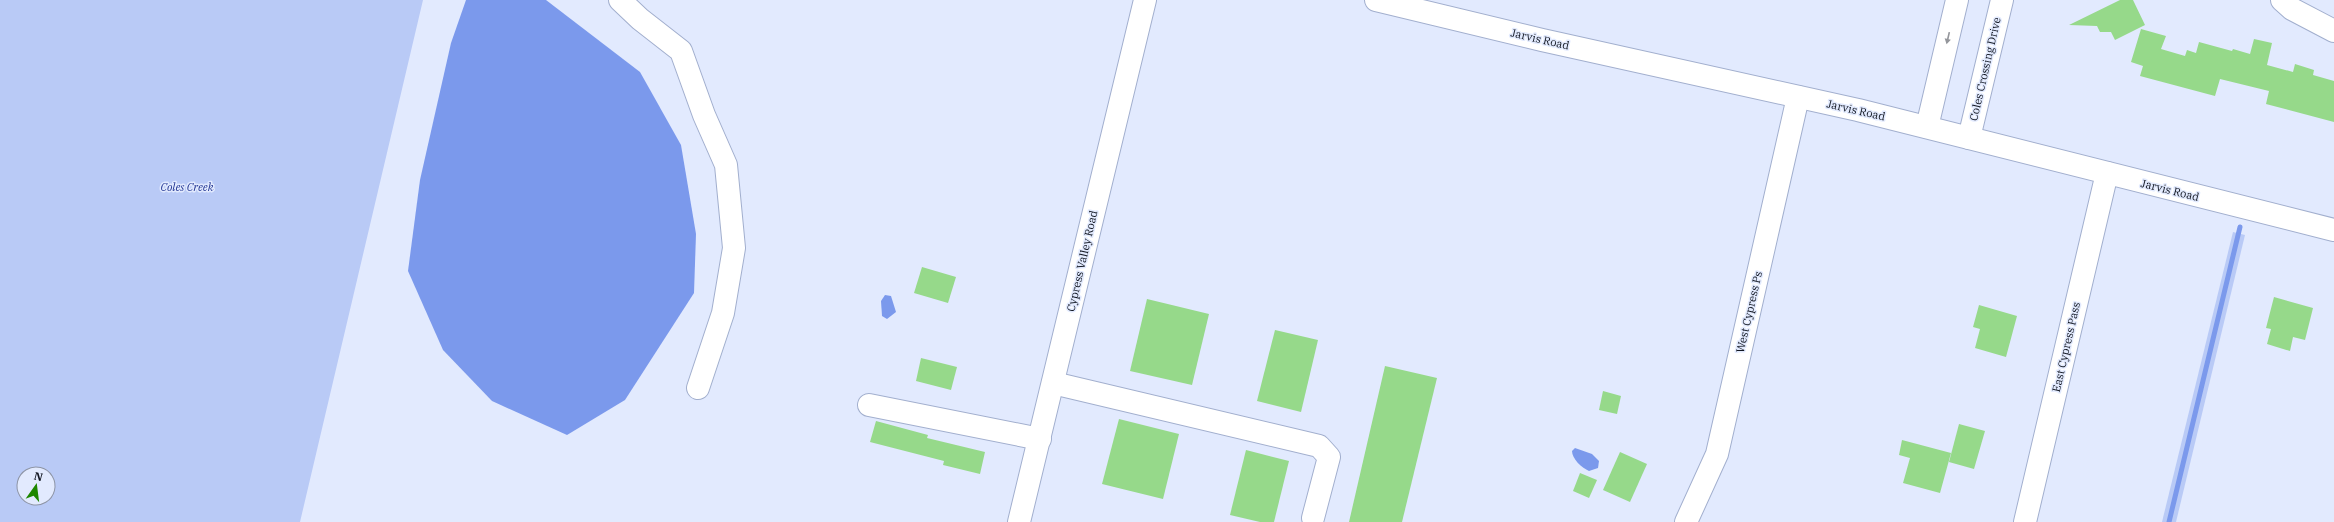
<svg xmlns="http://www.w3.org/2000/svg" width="2334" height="522" viewBox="0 0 2334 522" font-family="'IBM Plex Serif',serif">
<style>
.green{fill:#b9caf6;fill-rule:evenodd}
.water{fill:#7b99ec}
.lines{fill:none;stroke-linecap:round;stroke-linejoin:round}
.stream{stroke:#7b99ec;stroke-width:5}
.building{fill:#96d98a}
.minor-casing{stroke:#a2afce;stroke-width:24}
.minor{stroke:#fff;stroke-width:22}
.oneway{fill:#94969b}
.labels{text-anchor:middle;stroke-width:3;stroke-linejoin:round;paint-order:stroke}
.street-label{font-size:11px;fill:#111621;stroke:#e2eafe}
.park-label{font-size:11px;font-style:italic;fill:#1f3392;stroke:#e2eafe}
</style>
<rect width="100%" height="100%" fill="#e2eafe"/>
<g class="green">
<path d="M0 0H423L300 522H0ZM24 474H48V498H24Z"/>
<path d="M2233 232 2245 235 2176 522H2162Z"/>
</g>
<g class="water">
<path d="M466 0H546L640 72 681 145 696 234 694 293 625 400 567 435 492 401 443 350 408 271 420 180 451 43Z"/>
<path d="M885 295 891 296 896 312 887 319 882 316 881 301Z"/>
<path d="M1575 448 1592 454 1599 461 1598 468 1589 471C1582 468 1572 459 1572 451Z"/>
</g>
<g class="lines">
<path class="stream" d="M2169 522 2240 227"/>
</g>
<g class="building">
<path d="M2120 0H2133L2145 25 2115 40 2111 32H2100L2097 26 2069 25Z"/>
<path d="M2141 29 2166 36 2161 49 2185 56 2187 50 2196 53 2199 42 2232 51 2233 49 2250 54 2254 39 2272 43 2267 65 2293 72 2295 64 2314 70 2313 75 2334 81V122L2266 104 2269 91 2220 79 2215 96 2140 76 2143 66 2131 62Z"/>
<path d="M922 267 956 277 948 303 914 293Z"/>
<path d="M2274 297 2313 308 2305 340 2293 337 2290 351 2267 344 2271 329 2266 328Z"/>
<path d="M1147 299 1209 314 1192 385 1130 371Z"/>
<path d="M1979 305 2017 316 2006 357 1975 348 1980 329 1973 327Z"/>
<path d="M1275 330 1318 340 1301 412 1257 401Z"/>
<path d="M921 358 957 367 951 390 916 381Z"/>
<path d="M1385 366 1437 378 1402 522H1349Z"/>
<path d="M1603 391 1621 396 1617 414 1599 410Z"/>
<path d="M1119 419 1179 434 1163 499 1102 484Z"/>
<path d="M876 421 928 435 927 438 985 452 980 474 943 465 944 461 870 442Z"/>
<path d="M1959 424 1985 431 1974 469 1949 462Z"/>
<path d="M1902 440 1951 453 1940 493 1903 483 1910 458 1899 455Z"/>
<path d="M1246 450 1289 461 1274 522H1260L1230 515Z"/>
<path d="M1620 452 1647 464 1630 502 1603 490Z"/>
<path d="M1580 473 1597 480 1589 498 1573 491Z"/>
</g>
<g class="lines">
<g class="minor-casing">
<g id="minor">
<path d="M620 0 640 19 681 51 704 115 726 165 734 248 723 313 698 388"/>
<path d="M1376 0 1542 40 1858 110 2334 230"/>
<path d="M2282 0 2292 9 2334 31"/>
<path d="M1927 127 1957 0"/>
<path d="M1969 138 2002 0"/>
<path d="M1053 383 1319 446 1329 457 1313 518"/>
<path d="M869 405 1040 439"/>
<path d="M1019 522 1145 0"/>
<path d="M1686 522 1717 454 1798 97"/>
<path d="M2025 522 2107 173"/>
</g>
</g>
<use href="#minor" class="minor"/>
</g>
<defs><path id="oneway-solid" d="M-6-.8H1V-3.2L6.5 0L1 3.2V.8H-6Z"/></defs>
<use class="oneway" href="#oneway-solid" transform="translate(1948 38) rotate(103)"/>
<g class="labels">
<g class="street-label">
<text transform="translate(1540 39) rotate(13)" y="4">Jarvis Road</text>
<text transform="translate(1985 69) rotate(-77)" y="4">Coles Crossing Drive</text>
<text transform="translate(1856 110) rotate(13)" y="4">Jarvis Road</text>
<text transform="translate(2170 190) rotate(14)" y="4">Jarvis Road</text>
<text transform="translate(1082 261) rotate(-77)" y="4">Cypress Valley Road</text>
<text transform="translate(1749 312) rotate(-77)" y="4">West Cypress Ps</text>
<text transform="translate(2066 347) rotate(-77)" y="4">East Cypress Pass</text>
</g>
<g class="park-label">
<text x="187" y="191">Coles Creek</text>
</g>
</g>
<g transform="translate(36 486) rotate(14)"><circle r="19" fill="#e2eafe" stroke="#8e95a6"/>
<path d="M0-3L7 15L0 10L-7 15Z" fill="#1d8700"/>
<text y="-6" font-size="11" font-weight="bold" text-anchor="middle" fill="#111621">N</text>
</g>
</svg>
